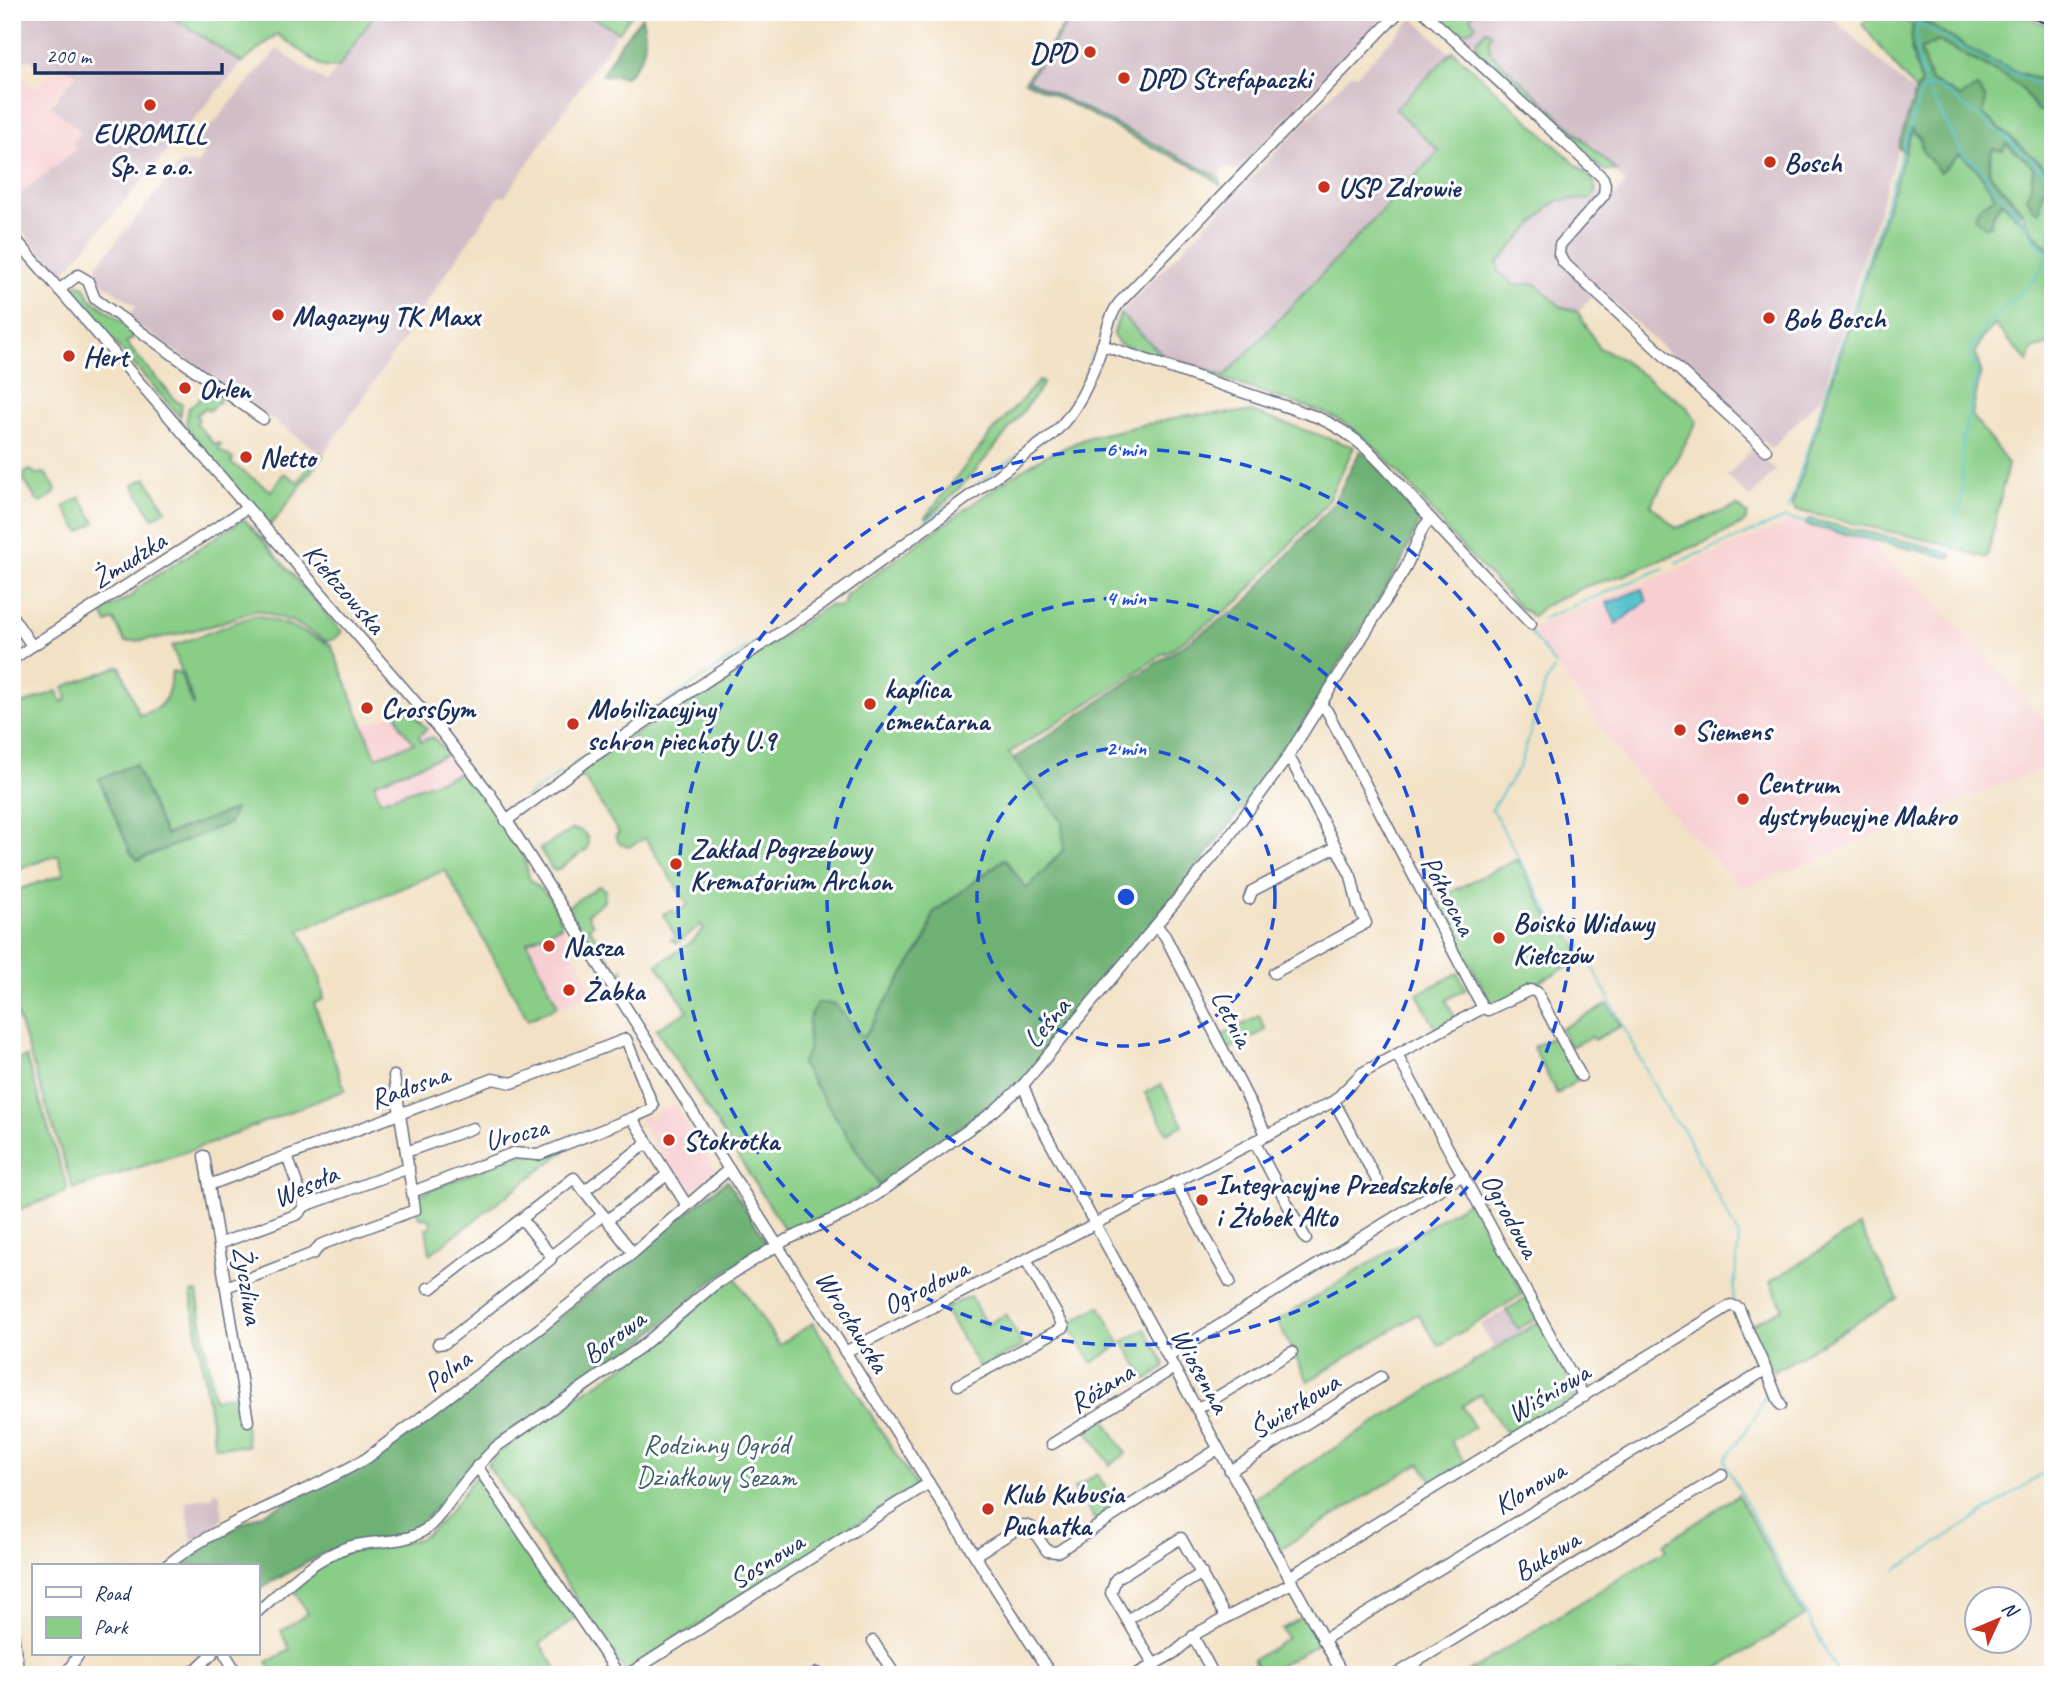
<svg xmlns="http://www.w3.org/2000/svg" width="2065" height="1687" viewBox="0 0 2065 1687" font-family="Caveat,sans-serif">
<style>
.built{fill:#f7cfd2}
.industrial{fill:#d2bdc6}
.green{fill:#89ce87;stroke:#527e72;stroke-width:2;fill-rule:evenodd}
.forest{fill:#6eb174;stroke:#447069;stroke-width:2}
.water{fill:#56c3cd;stroke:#387996;stroke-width:2}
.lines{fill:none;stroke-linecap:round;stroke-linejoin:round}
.stream{stroke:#56c3cd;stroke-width:2}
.minor-casing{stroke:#666d82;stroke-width:13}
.minor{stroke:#fff;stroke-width:10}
.rail{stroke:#1b2f5e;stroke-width:2}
.ring{fill:none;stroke:#1d4ed8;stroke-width:3.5;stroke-dasharray:12 9}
.poi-dot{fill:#c8321e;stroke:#fff;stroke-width:2.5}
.labels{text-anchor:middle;stroke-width:6;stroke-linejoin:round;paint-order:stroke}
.poi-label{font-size:28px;font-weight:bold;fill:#1b2f5e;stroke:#fff;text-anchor:start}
.street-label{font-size:28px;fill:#1b2f5e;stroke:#fff}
.park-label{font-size:28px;fill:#3c5f6a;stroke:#fff}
.centre{fill:#1d4ed8;stroke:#fff;stroke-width:3.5}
.ring-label{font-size:21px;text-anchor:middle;font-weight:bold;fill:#1d4ed8;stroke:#fff;stroke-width:6;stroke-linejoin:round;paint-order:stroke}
</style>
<rect width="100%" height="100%" fill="#fff"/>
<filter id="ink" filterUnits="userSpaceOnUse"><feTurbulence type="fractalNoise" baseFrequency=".0143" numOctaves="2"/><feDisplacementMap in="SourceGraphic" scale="14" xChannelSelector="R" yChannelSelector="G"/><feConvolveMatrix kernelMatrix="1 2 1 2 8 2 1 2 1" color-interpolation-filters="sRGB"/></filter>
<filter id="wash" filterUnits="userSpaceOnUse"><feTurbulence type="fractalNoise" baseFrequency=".00686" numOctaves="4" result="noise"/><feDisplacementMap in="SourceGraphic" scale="28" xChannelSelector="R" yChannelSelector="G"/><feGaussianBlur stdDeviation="1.57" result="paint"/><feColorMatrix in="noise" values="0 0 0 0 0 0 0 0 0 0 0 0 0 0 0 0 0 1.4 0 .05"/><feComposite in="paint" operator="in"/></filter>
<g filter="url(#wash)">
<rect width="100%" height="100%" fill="#f2e1c5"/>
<g class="built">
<path d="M12 65 35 89 58 66 75 73 49 104 81 133 77 149 12 200Z"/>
<path d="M1787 521 1872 540 1883 557 1918 585 2053 729V764L1742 889 1635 774 1530 628 1694 563 1696 560 1783 525Z"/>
<path d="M406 706 433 737 376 757 363 726 390 715Z"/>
<path d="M448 754 463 772 380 801 373 783Z"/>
<path d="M561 926 595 996 559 1007 527 942Z"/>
<path d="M674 1105 716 1171 690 1193 685 1192 641 1122 642 1118 648 1115 650 1119 655 1117 654 1113Z"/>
</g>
<g class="industrial">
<path d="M12 12H165L242 63 61 276 12 218V200L77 149 72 144 81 132 50 105 77 74 58 66 45 72 29 59 26 61 12 49Z"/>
<path d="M376 12H583L618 32 506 195 499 197 423 307 425 309 323 455 128 318 136 306 97 279V265L180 164H197L205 155 194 146 277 49 327 83Z"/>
<path d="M1075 12H1388L1237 170 1224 168 1219 177 1028 80Z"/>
<path d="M1474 12H1826L1915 94 1821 397 1771 449 1604 293 1592 296 1578 312 1560 306 1536 284 1514 285 1498 271V262L1549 207 1558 200 1590 199 1596 189 1609 200 1626 183 1459 28Z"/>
<path d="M1413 18 1450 53 1396 109 1440 151 1225 376 1165 357 1120 314 1352 73 1356 75Z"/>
<path d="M1752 449 1776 470 1750 498 1727 476Z"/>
<path d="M1506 1310 1521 1333 1495 1349 1480 1325Z"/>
<path d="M219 1492 223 1517 219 1524 192 1542 186 1501 213 1497V1493Z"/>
</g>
<g class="green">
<path d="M165 12H376L338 68 323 67 277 34 242 63Z"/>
<path d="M583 12H633L619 32Z"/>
<path d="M1073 12H1075L1028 80 1219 177 1221 187C1209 169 1166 155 1146 144 1106 122 1066 101 1025 81Z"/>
<path d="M1432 12H1475L1470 18 1476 25C1457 44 1447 26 1432 12Z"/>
<path d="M1874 12H1895L1913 26 1911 50 1921 82 1916 92 1862 24Z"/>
<path d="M1919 12H2011L2053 27V81C2012 79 1953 38 1917 17Z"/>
<path d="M1486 30 1491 33C1488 38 1488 48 1492 54L1617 171 1603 170 1539 111 1518 88 1520 86 1505 73 1503 74 1479 55 1476 42Z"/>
<path d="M1938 41 2008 78 2024 91 2037 110H2052L2053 105V174L1983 114 1931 81 1920 50Z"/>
<path d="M1453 51 1593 180 1596 189 1590 199 1558 200 1549 207 1498 262V271L1514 285 1536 284 1560 306 1578 312 1599 348 1615 355 1686 406 1697 422 1651 505 1676 528 1738 506 1748 515 1744 523 1708 541 1624 575 1586 586 1544 606 1532 617 1525 610 1523 611 1443 527 1444 525C1409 487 1374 435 1327 414L1119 344 1113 335 1120 314 1165 357 1225 376 1439 151 1395 109Z"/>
<path d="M1912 130 1947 167 1960 153 1977 169 1995 197 1990 225 1993 214 2003 201 2053 257V343L2032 349 2028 362 1995 325 1982 338 1975 354 1981 371 1972 415 2008 464 1987 558 1931 541 1795 510 1792 505Z"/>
<path d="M2007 144 2035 168 2031 177 2042 193 2047 185 2053 189V253C2042 242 2025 227 2022 211L1989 173 1992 148Z"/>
<path d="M77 284 85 287 90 298 138 334 126 343 177 402 182 404 180 417 114 342 112 343 74 297 73 292Z"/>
<path d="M1039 381 1043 383 1042 386C1008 431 970 483 927 518L926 516 994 430Z"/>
<path d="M214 388 219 392 220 401 209 411 205 408 196 415 199 419 196 423 215 445 219 443 221 445 218 449 233 459 231 463 271 491 284 473 298 482 319 453 323 456 275 520 267 527 186 427 188 409 210 389Z"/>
<path d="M1252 412 1354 447 1326 504 1239 601 1166 653 1165 652 1122 682 1009 753 1062 821 1064 849 1027 890 1004 859 933 913 927 937 863 1038 835 1005 809 1019 808 1051 801 1064 880 1186 832 1214 787 1233 656 1029 688 1011 657 965 690 943 704 929 701 925 677 943 671 940 676 937 663 914 672 910 675 914 688 905 645 838 629 847 620 844 615 836 619 833 583 776 579 778V772L829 605 838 607 844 604 846 595 1010 477 1045 456 1089 437 1188 415Z"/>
<path d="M30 470 37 474 45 473 56 489 54 494 42 502 37 501 24 480 25 473Z"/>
<path d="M146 478 166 510 153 518 133 485Z"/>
<path d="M80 497 95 522 80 532 64 507Z"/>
<path d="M244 519 342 632 334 639 327 641 293 622 257 610 214 625 161 638 125 642 114 620 107 623 101 612 132 596 139 587Z"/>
<path d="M1809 519 1923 545 1951 554V558L1806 525Z"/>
<path d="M256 615 291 626 331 645 376 757 414 743 401 727 396 712 406 706 427 729 419 736 421 741 433 737 448 754 374 783 380 801 463 772 486 795 523 854 530 880 549 896 557 910 561 926 527 942 558 1006 528 1020 445 870 300 930 320 977 324 999 314 1003 345 1090 209 1144 73 1189 12 999V926L14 925 12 892 64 874 58 855 12 871V708L57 691 62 702 67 699 63 687 120 666 139 715C166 709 169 696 172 671L180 673 193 705 194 703 172 646ZM135 765 165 835 234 810 138 860 131 853 99 779Z"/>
<path d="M573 829C585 830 591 838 587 849L556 871 552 869 540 849Z"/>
<path d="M1517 859 1553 924 1569 934 1584 958 1493 1006 1440 908 1442 896Z"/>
<path d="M599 886 605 889 604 901 587 914 593 924 589 927 618 972 623 969V974L620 977H612L567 909 570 905Z"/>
<path d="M1458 973 1466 989 1446 1000 1456 1019 1436 1029 1417 994Z"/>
<path d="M1608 1004 1621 1026 1594 1040 1592 1037 1570 1047 1561 1029Z"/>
<path d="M1259 1016 1266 1030 1226 1051 1219 1037Z"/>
<path d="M1555 1036 1578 1080 1557 1094 1533 1047Z"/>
<path d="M26 1057 67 1187 66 1192 12 1212V1061Z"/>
<path d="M1161 1084 1183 1125 1167 1133 1145 1093Z"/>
<path d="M563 1149 565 1151 430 1254 426 1228 431 1227 430 1219 419 1218 416 1196 517 1155Z"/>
<path d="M1474 1198 1523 1294 1439 1346 1418 1314 1308 1381 1277 1321Z"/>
<path d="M1859 1226 1898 1298 1773 1372 1749 1326 1783 1308 1770 1282Z"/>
<path d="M735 1277 779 1345 813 1323 916 1486 625 1672 487 1464C536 1417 598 1387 653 1346 682 1325 706 1298 735 1277Z"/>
<path d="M197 1292 214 1399 240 1394 248 1446 215 1447 191 1293Z"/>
<path d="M970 1296 986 1325 1006 1314 1023 1346 980 1369 944 1309Z"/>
<path d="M1527 1298 1537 1318 1518 1329 1506 1310Z"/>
<path d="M1100 1306 1120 1344 1092 1363 1068 1324Z"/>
<path d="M1540 1321 1556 1350V1361L1580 1394 1508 1437 1481 1394 1462 1406 1474 1427 1451 1441 1465 1463 1434 1483 1420 1463 1280 1549 1254 1498Z"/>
<path d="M1145 1329 1165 1364 1164 1368 1147 1380 1123 1342Z"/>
<path d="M1103 1417 1126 1454 1110 1465 1086 1427Z"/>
<path d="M478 1472 577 1617 540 1644 561 1675H275L267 1662 290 1650 281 1631 308 1613 291 1586 328 1560 344 1553 418 1539C445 1524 461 1496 478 1472Z"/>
<path d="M1097 1474 1118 1507 1096 1521 1074 1488Z"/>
<path d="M1738 1495 1804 1616 1707 1675H1463L1667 1549 1664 1544Z"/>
<path d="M1306 1615 1319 1643 1264 1675H1260L1253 1660 1287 1639 1282 1629Z"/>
</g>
<g class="forest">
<path d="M642 17C649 43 645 59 625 77L602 75 619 45Z"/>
<path d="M1917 17C1953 38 2012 79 2053 81V105L2048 113 2037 110 2024 91 2008 78 1938 41 1920 50 1931 81 1960 97 1977 87 1986 99 1983 114 2053 174V189L2047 186 2042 193 2040 212 2033 209 2027 198 2035 168 2007 144 2003 150 1992 149 1989 173 2022 211 2016 217 2002 201 1993 214 1990 225 1984 226 1974 218 1979 207 1995 197 1977 169 1960 154 1940 172 1922 151 1920 139 1912 130 1904 152 1898 148 1915 94 1921 82C1915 62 1905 36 1917 17Z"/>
<path d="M1360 451 1370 457 1422 516 1400 565 1284 754 1158 917 1021 1083 880 1186 801 1064 808 1051 809 1019 817 1003 835 1004 863 1038 927 937 933 913 1005 859 1027 889 1064 849 1062 821 1013 759 1243 605 1333 504Z"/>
<path d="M135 764 165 835 235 809 229 823 138 860 131 853 99 779Z"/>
<path d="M727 1180 768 1244 715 1279 637 1346 477 1461 415 1531 328 1551 257 1590V1566H174L226 1531 353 1471 398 1441 561 1316Z"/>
</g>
<path class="water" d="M1642 589 1647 601 1616 624 1607 603Z"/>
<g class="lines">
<g class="stream">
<path d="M1902 12C1949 44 2002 67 2053 92"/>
<path d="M1917 23V59L1926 86 1939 87 2004 136 2053 180"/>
<path d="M1083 383 1091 359V354"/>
<path d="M1788 510 1922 90 1926 86 1964 155 1981 168 1990 185 2004 198 2022 219 2033 238 2053 256"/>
<path d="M1951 547 1958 539 1956 512 1962 505 1963 437 1978 371 1969 353C1978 336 1992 318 2007 305 2025 287 2039 280 2048 254"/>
<path d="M1676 563 1786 518 1948 554"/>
<path d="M1542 619 1664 568"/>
<path d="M1527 628 1556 666"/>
<path d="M1554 669 1546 682 1520 766 1492 809 1555 923 1575 933 1661 1099 1670 1116 1683 1129 1739 1237 1733 1300"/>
<path d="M572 765 817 601 1043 436 1059 420"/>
<path d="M525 798 563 771"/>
<path d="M1734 1310 1748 1346 1760 1369"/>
<path d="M1767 1383C1765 1410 1740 1438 1725 1459L1728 1469 1839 1675"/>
<path d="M1896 1570 2053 1467"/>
</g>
</g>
</g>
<g filter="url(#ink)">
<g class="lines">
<g class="minor-casing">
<g id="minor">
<path d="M1424 12 1603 178 1605 184 1604 195 1560 245 1559 254 1563 262 1766 450"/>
<path d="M12 235 443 734 490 794 1051 1675"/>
<path d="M59 290 78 275 88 281 95 299 263 419"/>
<path d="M1102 345 1317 417C1370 440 1393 479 1431 519 1464 555 1497 589 1531 624"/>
<path d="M12 616 32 646 247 508"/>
<path d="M12 660 32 646"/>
<path d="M1320 704 1327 711 1483 1008"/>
<path d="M506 821 594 756 823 604 1051 436C1078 411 1090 382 1102 347 1107 332 1109 315 1120 302L1399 12"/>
<path d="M1249 899 1252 891 1336 847"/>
<path d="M1156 925 1165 936 1266 1134"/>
<path d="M1274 973 1366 923 1358 906 1351 876 1292 762 1287 758"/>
<path d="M1483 1008 1488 1010 1530 990 1537 992 1581 1076"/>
<path d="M1397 1055 1584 1397"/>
<path d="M1023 1085 1034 1113 1343 1675"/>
<path d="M1334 1101 1382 1190"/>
<path d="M1254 1141 1306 1239"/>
<path d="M406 1152 473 1128"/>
<path d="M204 1156 248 1421"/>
<path d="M287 1156 305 1206"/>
<path d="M1175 1182 1230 1282"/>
<path d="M209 1185 493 1079 512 1083 626 1039 653 1106 650 1110 632 1118 686 1204"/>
<path d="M584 1191 647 1143"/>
<path d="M412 1192 513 1153 538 1155 632 1118"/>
<path d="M607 1220 667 1175"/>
<path d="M219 1244 298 1214 305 1206 409 1168"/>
<path d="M551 1256 603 1215"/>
<path d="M226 1287 314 1253 320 1245 415 1210 394 1076"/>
<path d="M428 1288H432L574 1178 633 1253"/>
<path d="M438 1344 445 1343 551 1259V1256L522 1219"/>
<path d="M845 1352 1334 1101 1362 1073 1483 1008"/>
<path d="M1168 1357 1463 1175"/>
<path d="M958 1385 1064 1327 1026 1260"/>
<path d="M1197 1409 1292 1352"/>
<path d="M1052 1444 1174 1368"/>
<path d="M477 1466 619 1675"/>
<path d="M1230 1471 1381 1377"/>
<path d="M975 1555 1024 1525 1031 1527 1047 1551 1057 1552 1218 1449"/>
<path d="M166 1566C226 1517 301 1497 367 1458L540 1328 633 1253 729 1169"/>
<path d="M1289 1577 1731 1305 1739 1308C1747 1331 1759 1352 1768 1375 1773 1385 1775 1395 1781 1405"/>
<path d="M257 1612C286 1587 312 1559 348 1547 374 1539 404 1545 426 1529 438 1520 445 1507 454 1496 467 1478 481 1462 496 1447L641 1347 714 1285 786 1240 849 1212 878 1194 993 1112 1023 1085 1225 842 1287 758 1405 569 1423 528 1430 519"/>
<path d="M1127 1620 1202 1573"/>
<path d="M12 1627 19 1675"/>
<path d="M1193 1636 1214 1675"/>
<path d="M1323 1640 1759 1374"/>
<path d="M873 1641 895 1675"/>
<path d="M225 1654 238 1675"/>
<path d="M1154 1665 1111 1593 1116 1579 1122 1575 1181 1538 1226 1618"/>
<path d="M817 1673 818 1675"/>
<path d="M65 1675 79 1654"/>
<path d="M190 1675 212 1654"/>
<path d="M627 1675 929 1483"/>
<path d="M1036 1675 1047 1668"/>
<path d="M1135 1675 1174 1653 1199 1632 1292 1583"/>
<path d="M1395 1675 1722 1475"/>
</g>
</g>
<use href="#minor" class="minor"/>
<path class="rail" d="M2016 12 2053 26"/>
</g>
</g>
<g class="ring">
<circle cx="1126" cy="897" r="149"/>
<circle cx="1126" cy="897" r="299"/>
<circle cx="1126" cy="897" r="448"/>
</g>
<g class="poi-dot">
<circle cx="1090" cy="52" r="7"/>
<circle cx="1124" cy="78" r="7"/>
<circle cx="150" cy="105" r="7"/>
<circle cx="1770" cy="162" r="7"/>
<circle cx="1324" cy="187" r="7"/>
<circle cx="278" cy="315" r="7"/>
<circle cx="1769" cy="318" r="7"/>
<circle cx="69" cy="356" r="7"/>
<circle cx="185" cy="388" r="7"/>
<circle cx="246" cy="457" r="7"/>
<circle cx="870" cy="704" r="7"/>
<circle cx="367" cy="708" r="7"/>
<circle cx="573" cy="724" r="7"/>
<circle cx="1680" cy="730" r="7"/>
<circle cx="1743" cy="799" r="7"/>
<circle cx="676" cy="864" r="7"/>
<circle cx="1499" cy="938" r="7"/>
<circle cx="549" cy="946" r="7"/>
<circle cx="569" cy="990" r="7"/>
<circle cx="669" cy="1140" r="7"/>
<circle cx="1202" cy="1200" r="7"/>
<circle cx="988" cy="1509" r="7"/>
</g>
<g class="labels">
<g class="poi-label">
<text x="1076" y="62" text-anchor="end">DPD</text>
<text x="1138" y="88">DPD Strefapaczki</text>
<text x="150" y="143" text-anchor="middle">EUROMILL<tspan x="150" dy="32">Sp. z o.o.</tspan></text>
<text x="1784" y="172">Bosch</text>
<text x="1338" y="197">USP Zdrowie</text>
<text x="292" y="325">Magazyny TK Maxx</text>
<text x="1783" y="328">Bob Bosch</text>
<text x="83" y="366">Hert</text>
<text x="199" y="398">Orlen</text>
<text x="260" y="467">Netto</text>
<text x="884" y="698">kaplica<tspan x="884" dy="32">cmentarna</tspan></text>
<text x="381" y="718">CrossGym</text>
<text x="587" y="718">Mobilizacyjny<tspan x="587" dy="32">schron piechoty U.9</tspan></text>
<text x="1694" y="740">Siemens</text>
<text x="1757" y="793">Centrum<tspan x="1757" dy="32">dystrybucyjne Makro</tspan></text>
<text x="690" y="858">Zakład Pogrzebowy<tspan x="690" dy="32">Krematorium Archon</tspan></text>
<text x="1513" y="932">Boisko Widawy<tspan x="1513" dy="32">Kiełczów</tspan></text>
<text x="563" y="956">Nasza</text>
<text x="583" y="1000">Żabka</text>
<text x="683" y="1150">Stokrotka</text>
<text x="1216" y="1194">Integracyjne Przedszkole<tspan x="1216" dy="32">i Żłobek Alto</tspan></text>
<text x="1002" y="1503">Klub Kubusia<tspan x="1002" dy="32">Puchatka</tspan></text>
</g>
<g class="street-label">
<text transform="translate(128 559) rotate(-32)" y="10">Żmudzka</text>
<text transform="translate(345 588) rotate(49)" y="10">Kiełczowska</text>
<text transform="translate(1449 895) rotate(62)" y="10">Północna</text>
<text transform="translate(1233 1018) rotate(63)" y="10">Letnia</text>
<text transform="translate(1046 1022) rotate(-50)" y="10">Leśna</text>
<text transform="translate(409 1086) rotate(-20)" y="10">Radosna</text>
<text transform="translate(516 1133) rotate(-14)" y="10">Urocza</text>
<text transform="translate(305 1185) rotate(-24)" y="10">Wesoła</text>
<text transform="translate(1511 1215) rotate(61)" y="10">Ogrodowa</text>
<text transform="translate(249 1285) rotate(81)" y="10">Życzliwa</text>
<text transform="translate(925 1286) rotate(-27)" y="10">Ogrodowa</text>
<text transform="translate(853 1321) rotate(58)" y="10">Wrocławska</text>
<text transform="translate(613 1336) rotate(-37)" y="10">Borowa</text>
<text transform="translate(447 1370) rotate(-37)" y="10">Polna</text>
<text transform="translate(1201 1370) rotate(61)" y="10">Wiosenna</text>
<text transform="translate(1101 1387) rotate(-32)" y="10">Różana</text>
<text transform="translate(1548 1392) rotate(-31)" y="10">Wiśniowa</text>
<text transform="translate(1294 1405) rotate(-32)" y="10">Świerkowa</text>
<text transform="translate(1529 1487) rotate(-31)" y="10">Klonowa</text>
<text transform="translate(1546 1555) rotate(-32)" y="10">Bukowa</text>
<text transform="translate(766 1560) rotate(-32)" y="10">Sosnowa</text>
</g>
<g class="park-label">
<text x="716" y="1454">Rodzinny Ogród<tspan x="716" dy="32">Działkowy Sezam</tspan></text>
</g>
</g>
<circle cx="1126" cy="897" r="10" class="centre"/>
<g class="ring-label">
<text x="1126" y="456">6 min</text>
<text x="1126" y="605">4 min</text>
<text x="1126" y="755">2 min</text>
</g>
<rect width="2065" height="1687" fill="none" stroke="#fff" stroke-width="42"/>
<rect x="32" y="1564" width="228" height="91" fill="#ffffff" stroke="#a4acbf" stroke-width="2"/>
<rect x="46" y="1587" width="35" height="10" fill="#ffffff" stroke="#a4acbf" stroke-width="2"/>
<text x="94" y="1600" font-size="21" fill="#1b2f5e">Road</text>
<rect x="46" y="1617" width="35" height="21" fill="#89ce87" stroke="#a4acbf" stroke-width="2"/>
<text x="94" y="1634" font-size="21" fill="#1b2f5e">Park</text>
<g transform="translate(1998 1620) rotate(46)"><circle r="33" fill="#ffffff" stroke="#a4acbf" stroke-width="2"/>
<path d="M0-5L12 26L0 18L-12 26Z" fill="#c8321e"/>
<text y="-10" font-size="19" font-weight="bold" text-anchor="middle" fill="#1b2f5e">N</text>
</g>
<path d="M35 63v10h187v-10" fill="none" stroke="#1b2f5e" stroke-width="3.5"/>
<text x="46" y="63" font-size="21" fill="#1b2f5e" stroke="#ffffff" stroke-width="5" paint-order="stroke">200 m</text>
</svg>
